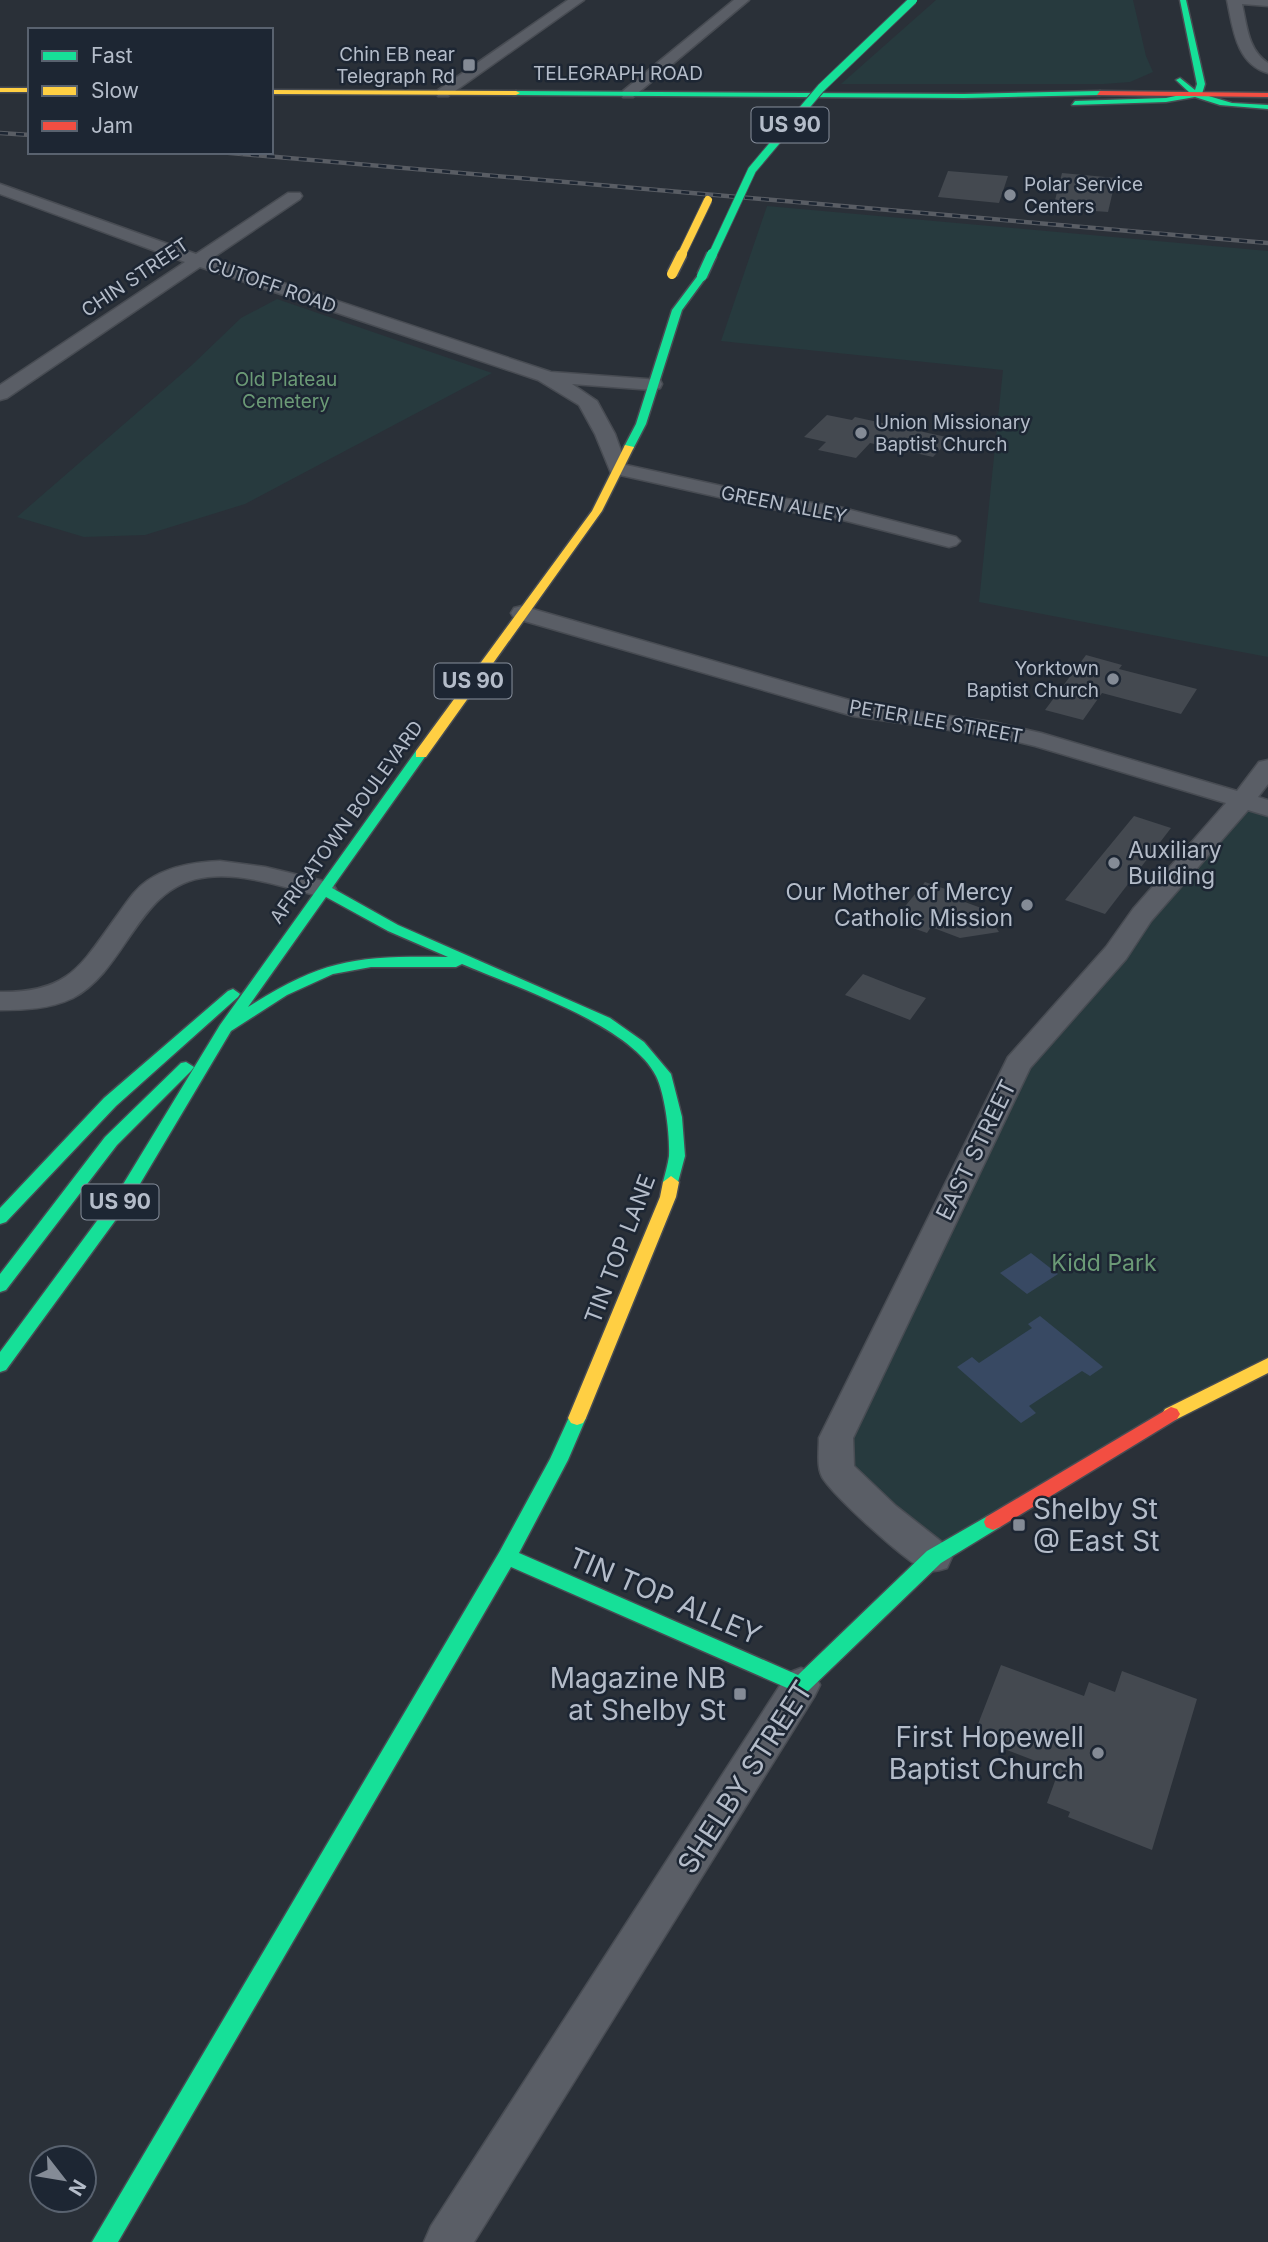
<svg xmlns="http://www.w3.org/2000/svg" width="1268" height="2242" viewBox="0 0 1268 2242" font-family="Inter,sans-serif">
<style>
.green{fill:#273a3e}
.water{fill:#384963}
.building{fill:#444950}
.lines{fill:none;stroke-linecap:round;stroke-linejoin:round}
.street-casing{stroke:#484c53;stroke-width:3}
.fast-casing{stroke:#484c53;stroke-width:3}
.slow-casing{stroke:#484c53;stroke-width:3}
.jam-casing{stroke:#484c53;stroke-width:3}
.street{fill:#5a5e66;fill-rule:evenodd}
.fast{fill:#16e098;fill-rule:evenodd}
.slow{fill:#ffcf43;fill-rule:evenodd}
.jam{fill:#f24e42;fill-rule:evenodd}
.rail-casing{stroke:#595d64;stroke-width:4.5}
.rail{stroke:#1d2633;stroke-width:2.5;stroke-dasharray:8;stroke-linecap:butt}
.fast-bridge-far1-casing{stroke:#484c55;stroke-width:10;stroke-linecap:butt}
.fast-bridge-casing{stroke:#484c55;stroke-width:13;stroke-linecap:butt}
.slow-bridge-far1-casing{stroke:#484c55;stroke-width:10;stroke-linecap:butt}
.slow-bridge-casing{stroke:#484c55;stroke-width:13;stroke-linecap:butt}
.fast-bridge-far1{stroke:#16e098;stroke-width:8}
.fast-bridge{stroke:#16e098;stroke-width:10}
.slow-bridge-far1{stroke:#ffcf43;stroke-width:8}
.slow-bridge{stroke:#ffcf43;stroke-width:10}
.poi-dot{fill:#848b96;stroke:#1d2633;stroke-width:2.5}
.labels{text-anchor:middle;stroke-width:5;stroke-linejoin:round;paint-order:stroke}
.far-poi-label{font-size:19px;fill:#b4bcc9;stroke:#1d2633;text-anchor:end}
.far-street-label{font-size:19px;fill:#b4bcc9;stroke:#1d2633}
.far-park-label{font-size:19px;fill:#6b9a76;stroke:#1d2633}
.shield{fill:#1d2633;stroke:#878f9c;stroke-width:2}
.shield-label{font-size:21px;font-weight:bold;fill:#b4bcc9}
.poi-label{font-size:23px;fill:#b4bcc9;stroke:#1d2633;text-anchor:start}
.street-label{font-size:23px;fill:#b4bcc9;stroke:#1d2633}
.park-label{font-size:23px;fill:#6b9a76;stroke:#1d2633}
.near-poi-label{font-size:28px;fill:#b4bcc9;stroke:#1d2633;text-anchor:end}
.near-street-label{font-size:28px;fill:#b4bcc9;stroke:#1d2633}
</style>
<rect width="100%" height="100%" fill="#2a3038"/>
<g class="green">
<path d="M936 0H1133L1146 56 1153 72 1130 82 1104 84H841Z"/>
<path d="M767 206 1268 251V657L979 602 1003 370 721 341Z"/>
<path d="M277 299 492 373 245 504 145 535 84 537 17 517 192 365 241 318Z"/>
<path d="M1242 801 1268 808V1365L934 1557 837 1471 1018 1064Z"/>
</g>
<g class="water">
<path d="M1031 1253 1058 1274 1027 1294 1000 1273Z"/>
<path d="M1040 1316 1103 1367 1090 1376 1082 1371 1029 1406 1036 1413 1021 1423 957 1367 972 1357 979 1363 1032 1328 1028 1324Z"/>
</g>
<g class="building">
<path d="M948 171 1008 176 999 203 938 197Z"/>
<path d="M1062 173 1116 178 1108 212 1053 208Z"/>
<path d="M827 415 852 420 855 417 951 438 933 457 870 443 856 458 818 450 826 442 804 437Z"/>
<path d="M1086 655 1122 665 1119 669 1197 689 1181 714 1102 693 1083 720 1045 710Z"/>
<path d="M1134 816 1171 828 1105 914 1065 900Z"/>
<path d="M925 882 957 893 954 898 984 909 999 932 960 938 931 927 927 933 893 921Z"/>
<path d="M863 974 901 989 926 998 910 1020 845 995Z"/>
<path d="M1001 1665 1084 1696 1089 1682 1115 1692 1122 1671 1197 1699 1152 1850 1068 1817 1070 1812 1047 1803 1059 1770 973 1737Z"/>
</g>
<g class="lines">
<g class="street-casing">
<g id="street">
<path d="M568 0H584L448 96H438L436 93 438 90Z"/>
<path d="M734 0H749L633 97H623L621 94 623 91Z"/>
<path d="M1227 0H1268V6L1242 4C1247 26 1248 50 1268 63V73C1236 64 1233 28 1227 0Z"/>
<path d="M0 184 196 254 288 193H300L302 196 300 199 211 259 551 372 660 380 662 384 660 388 653 390 572 384 597 401 615 434 626 465 772 497 835 506 956 537 960 541 956 545 949 547 835 518 772 509 611 473 595 434 579 405 538 380 200 267 7 398 0 400V385L185 262 0 194Z"/>
<path d="M522 606 863 704 992 722 1041 733 1237 791 1259 762 1268 760V784L1258 797 1268 800V816L1248 810 1151 921 1126 959 1030 1068 853 1438 854 1466 896 1506 947 1546 952 1557 947 1568C937 1571 930 1573 921 1568 900 1556 838 1500 824 1480 816 1469 819 1452 819 1438L1008 1057 1106 947 1133 909 1226 803 1035 746 992 736 853 716 514 618 511 613 514 608Z"/>
<path d="M220 861 265 867 332 883 336 889 332 895 323 897C286 888 246 873 208 877 137 884 129 968 73 998 50 1009 25 1010 0 1010V992C70 993 81 965 119 913 127 902 135 889 147 881 168 866 196 862 220 861Z"/>
<path d="M801 1668 814 1673 820 1685 814 1697 474 2242H424L431 2226 788 1673Z"/>
</g>
</g>
<g class="fast-casing">
<g id="fast">
<path d="M1180 0H1186L1205 84 1202 94 1232 103 1268 105V109L1220 105 1195 97 1166 102 1072 105 1075 101 1166 98 1190 93 1176 80 1180 78 1195 90 1197 84Z"/>
<path d="M516 91 964 94 1100 91 1104 93 1100 95 964 98 513 95Z"/>
<path d="M699 274 707 276 682 310 646 424 633 449H625L624 447 636 424 672 310Z"/>
<path d="M421 750 427 754 332 888 398 925 610 1018 644 1042 671 1074 682 1117 685 1156 677 1186 671 1188 663 1182C665 1174 668 1164 669 1156 670 1135 665 1094 656 1076 631 1025 513 986 462 964L456 967H371L333 974 287 995 231 1031 131 1199 6 1370 0 1372V1352L119 1191 220 1025 416 751ZM326 897 388 931 448 957C358 956 325 958 248 1007Z"/>
<path d="M233 989 240 994 238 997 116 1106 6 1222 0 1224V1208L104 1098 228 991Z"/>
<path d="M186 1062 194 1067 191 1071 117 1145 6 1290 0 1292V1274L105 1137 181 1063Z"/>
<path d="M577 1411 583 1413 586 1418 568 1460 519 1553 798 1675 927 1551 986 1517 993 1514 1000 1517 1002 1522 1000 1527 941 1563 808 1691 801 1694 511 1567 118 2242H92L500 1551 550 1459 571 1413Z"/>
</g>
</g>
<g class="slow-casing">
<g id="slow">
<rect x="0" y="88" width="30" height="4"/>
<path d="M271 90 516 91 520 93 516 95 271 94Z"/>
<path d="M625 445 634 447 602 511 426 757H416V751L592 511Z"/>
<path d="M671 1176 679 1182 676 1197 586 1418 583 1423 577 1425 571 1423 568 1418 660 1197 663 1182Z"/>
<path d="M1268 1358V1373L1177 1419 1171 1421 1165 1419 1162 1414 1165 1409Z"/>
</g>
</g>
<g class="jam-casing">
<g id="jam">
<path d="M1100 91 1268 93V97L1097 95Z"/>
<path d="M1171 1407 1177 1409 1180 1414 1177 1419 1000 1527 993 1530 986 1527 984 1522 986 1517Z"/>
</g>
</g>
<use href="#street" class="street"/>
<use href="#fast" class="fast"/>
<use href="#slow" class="slow"/>
<use href="#jam" class="jam"/>
<g class="rail-casing">
<g id="rail">
<path d="M0 133 30 135"/>
<path d="M219 152 1268 243"/>
</g>
</g>
<use href="#rail" class="rail"/>
<g class="fast-bridge-far1-casing">
<path id="fast-bridge-far1" d="M712 256 752 170 821 88 913 0"/>
</g>
<g class="fast-bridge-casing">
<path id="fast-bridge" d="M702 276 712 254"/>
</g>
<g class="slow-bridge-far1-casing">
<path id="slow-bridge-far1" d="M681 256 708 200"/>
</g>
<g class="slow-bridge-casing">
<path id="slow-bridge" d="M672 274 682 254"/>
</g>
<use href="#fast-bridge-far1" class="fast-bridge-far1"/>
<use href="#fast-bridge" class="fast-bridge"/>
<use href="#slow-bridge-far1" class="slow-bridge-far1"/>
<use href="#slow-bridge" class="slow-bridge"/>
</g>
<g class="poi-dot">
<rect x="462" y="58" width="14" height="14" rx="3.5"/>
<circle cx="1010" cy="195" r="7"/>
<circle cx="861" cy="433" r="7"/>
<circle cx="1113" cy="679" r="7"/>
<circle cx="1114" cy="863" r="7"/>
<circle cx="1027" cy="905" r="7"/>
<rect x="1012" y="1518" width="14" height="14" rx="3.5"/>
<rect x="733" y="1687" width="14" height="14" rx="3.5"/>
<circle cx="1098" cy="1753" r="7"/>
</g>
<g class="labels">
<g class="far-poi-label">
<text x="455" y="61">Chin EB near<tspan x="455" dy="22">Telegraph Rd</tspan></text>
<text x="1024" y="191" text-anchor="start">Polar Service<tspan x="1024" dy="22">Centers</tspan></text>
<text x="875" y="429" text-anchor="start">Union Missionary<tspan x="875" dy="22">Baptist Church</tspan></text>
<text x="1099" y="675">Yorktown<tspan x="1099" dy="22">Baptist Church</tspan></text>
</g>
<g class="far-street-label">
<text x="618" y="80">TELEGRAPH ROAD</text>
<text transform="translate(135 277) rotate(-34)" y="7">CHIN STREET</text>
<text transform="translate(272 285) rotate(19)" y="7">CUTOFF ROAD</text>
<text transform="translate(784 504) rotate(11)" y="7">GREEN ALLEY</text>
<text transform="translate(936 721) rotate(10)" y="7">PETER LEE STREET</text>
<text transform="translate(346 822) rotate(-54)" y="7">AFRICATOWN BOULEVARD</text>
</g>
<g class="far-park-label">
<text x="286" y="386">Old Plateau<tspan x="286" dy="22">Cemetery</tspan></text>
</g>
<g class="shield">
<rect x="751.5" y="107.5" width="77" height="35" rx="5"/>
<rect x="434.5" y="663.5" width="77" height="35" rx="5"/>
<rect x="81.5" y="1184.5" width="77" height="35" rx="5"/>
</g>
<g class="shield-label">
<text x="790" y="132">US 90</text>
<text x="473" y="688">US 90</text>
<text x="120" y="1209">US 90</text>
</g>
<g class="poi-label">
<text x="1128" y="858">Auxiliary<tspan x="1128" dy="26">Building</tspan></text>
<text x="1013" y="900" text-anchor="end">Our Mother of Mercy<tspan x="1013" dy="26">Catholic Mission</tspan></text>
</g>
<g class="street-label">
<text transform="translate(976 1150) rotate(-64)" y="8">EAST STREET</text>
<text transform="translate(620 1249) rotate(-69)" y="8">TIN TOP LANE</text>
</g>
<g class="park-label">
<text x="1104" y="1271">Kidd Park</text>
</g>
<g class="near-poi-label">
<text x="1033" y="1519" text-anchor="start">Shelby St<tspan x="1033" dy="32">@ East St</tspan></text>
<text x="726" y="1688">Magazine NB<tspan x="726" dy="32">at Shelby St</tspan></text>
<text x="1084" y="1747">First Hopewell<tspan x="1084" dy="32">Baptist Church</tspan></text>
</g>
<g class="near-street-label">
<text transform="translate(665 1596) rotate(23)" y="10">TIN TOP ALLEY</text>
<text transform="translate(745 1777) rotate(-57)" y="10">SHELBY STREET</text>
</g>
</g>
<rect x="28" y="28" width="245" height="126" fill="#1d2633" stroke="#59626f" stroke-width="2"/>
<rect x="42" y="51" width="35" height="10" fill="#16e098" stroke="#59626f" stroke-width="2"/>
<text x="91" y="63" font-size="21" fill="#b4bcc9">Fast</text>
<rect x="42" y="86" width="35" height="10" fill="#ffcf43" stroke="#59626f" stroke-width="2"/>
<text x="91" y="98" font-size="21" fill="#b4bcc9">Slow</text>
<rect x="42" y="121" width="35" height="10" fill="#f24e42" stroke="#59626f" stroke-width="2"/>
<text x="91" y="133" font-size="21" fill="#b4bcc9">Jam</text>
<g transform="translate(63 2179) rotate(121)"><circle r="33" fill="#1d2633" stroke="#59626f" stroke-width="2"/>
<path d="M0-5L12 26L0 18L-12 26Z" fill="#848b96"/>
<text y="-10" font-size="19" font-weight="bold" text-anchor="middle" fill="#b4bcc9">N</text>
</g>
</svg>
